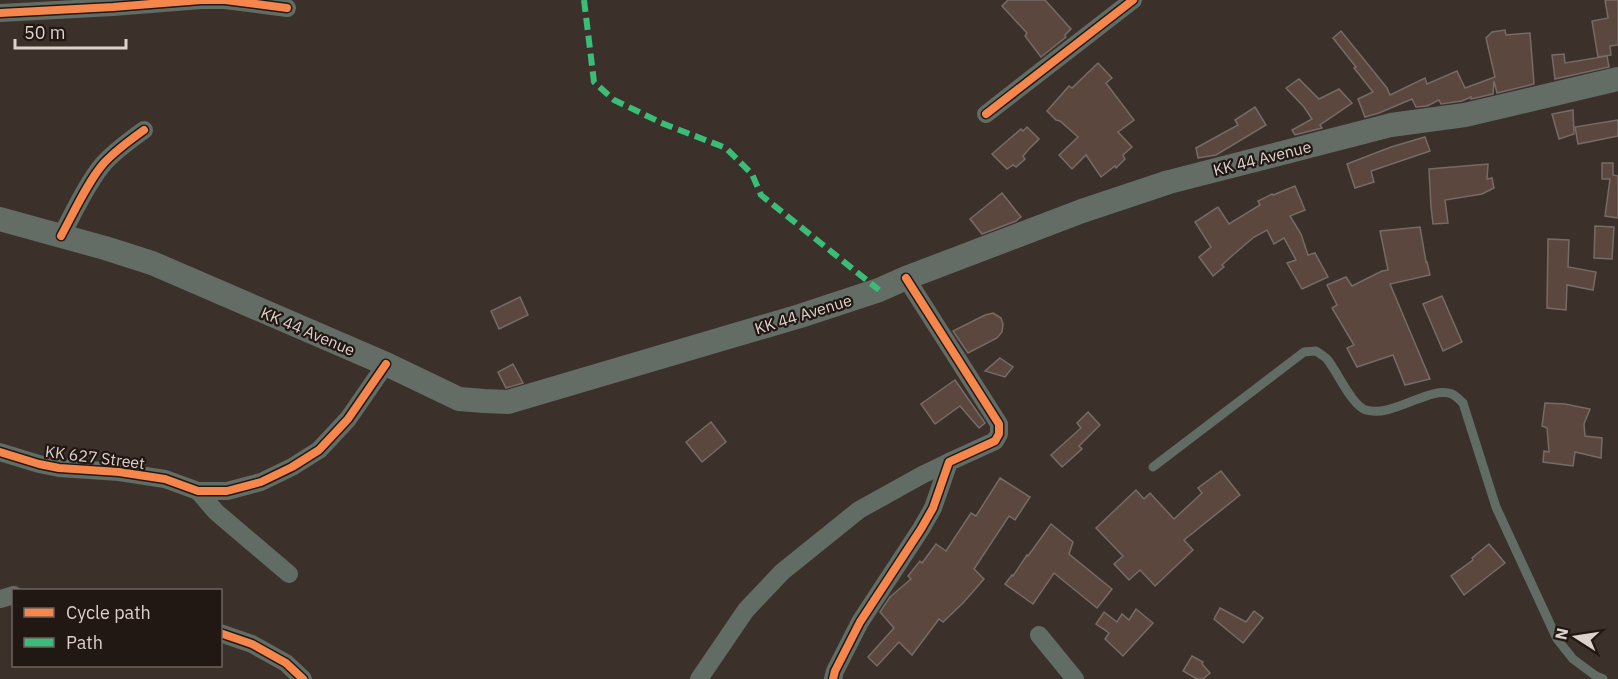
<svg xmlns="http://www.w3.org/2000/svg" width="1618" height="679" viewBox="0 0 1618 679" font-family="'IBM Plex Sans',sans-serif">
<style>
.building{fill:#5c473e;stroke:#756b67;stroke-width:1.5}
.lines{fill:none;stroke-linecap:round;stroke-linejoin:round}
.service{stroke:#616c65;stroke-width:9}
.minor{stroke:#616c65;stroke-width:18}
.secondary{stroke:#636d66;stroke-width:24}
.quiet{stroke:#3abd76;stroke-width:6;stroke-dasharray:12 6;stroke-linecap:butt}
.cycleway-casing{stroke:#211814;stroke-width:11}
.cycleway{stroke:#f5874c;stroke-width:8}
.labels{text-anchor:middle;stroke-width:4.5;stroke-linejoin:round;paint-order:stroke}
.street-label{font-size:16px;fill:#dfd1cc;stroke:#211814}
</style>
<rect width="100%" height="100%" fill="#3b302a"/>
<g class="building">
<path d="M1008 0H1045L1071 29 1065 35 1066 37 1041 57 1025 36 1027 33 1002 6Z"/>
<path d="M1605 0H1618V45L1610 46 1611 55 1598 57 1592 21 1608 18Z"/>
<path d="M1505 30 1506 35 1530 33 1534 84 1497 93 1494 81 1493 94 1471 99V97L1462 101 1441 104 1439 100 1427 106 1416 107 1412 99 1379 113 1365 117 1358 99 1373 92 1354 68 1356 67 1333 38 1341 31 1387 88 1390 95 1425 78 1427 84 1457 71 1465 88 1495 77 1486 38 1492 32Z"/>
<path d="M1564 54 1565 63 1607 56 1609 67 1555 79 1552 55Z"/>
<path d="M1098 63 1112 78 1106 83 1134 120 1118 132 1132 147 1123 155 1125 159 1116 168 1115 166 1101 177 1086 155 1072 169 1059 155 1078 137 1060 121 1056 120 1047 111 1069 86 1072 88Z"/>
<path d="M1299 79 1319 99 1339 89 1352 103 1320 125 1322 128 1295 135 1292 130 1312 119 1304 107 1286 88Z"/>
<path d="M1255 107 1266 125 1216 155 1198 158 1196 148 1238 125 1235 120Z"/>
<path d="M1573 110 1574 134 1559 139 1552 114Z"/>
<path d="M1618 120V136L1578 144 1575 127Z"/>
<path d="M1027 127 1039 139 1029 149 1023 156 1025 159 1016 167 1013 165 1007 169 992 154 1021 129 1023 131Z"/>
<path d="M1425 137 1430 151 1371 171 1374 182 1355 188 1347 164 1391 147Z"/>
<path d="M1602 163H1613V175L1618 176V218L1605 216 1610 179H1602Z"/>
<path d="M1488 164 1487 179 1492 178 1494 188 1482 194 1445 200 1448 223 1433 224 1431 207 1429 169Z"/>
<path d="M1295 186 1305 210 1290 216 1301 234 1308 255 1315 253 1328 277 1302 289 1287 263 1296 260 1284 238 1274 244 1267 230 1254 237 1233 255 1222 265 1224 267 1213 276 1199 257 1211 247 1195 222 1218 207 1229 224 1260 205 1258 201 1272 194 1273 195Z"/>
<path d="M1002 193 1021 217 1016 221 982 234 970 219Z"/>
<path d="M1595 226 1614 227 1612 259 1594 258Z"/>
<path d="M1420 227 1426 262H1427L1430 275 1390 284 1430 379 1405 385 1393 355 1357 367 1347 348 1354 345 1332 308 1337 305 1327 285 1346 277 1352 286 1382 271 1388 270 1380 231Z"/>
<path d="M1548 239 1569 240 1568 267 1596 272 1593 290 1567 285 1566 310 1547 308Z"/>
<path d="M1442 296 1462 342 1443 351 1423 304Z"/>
<path d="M520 297 528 315 499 329 491 311Z"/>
<path d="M993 313 1001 318 1003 324 1002 332 997 338 968 353 953 331 985 315Z"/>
<path d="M1000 358 1013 367 1005 377 985 371Z"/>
<path d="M513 364 523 383 506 388 498 372Z"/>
<path d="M955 380 985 423 979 428 960 406 935 424 921 404Z"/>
<path d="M1545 403 1565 404 1590 409 1584 424 1585 436 1602 438 1601 458 1575 452 1573 466 1543 462 1544 451 1549 452 1547 428 1542 426Z"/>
<path d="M1088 412 1100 425 1079 446 1082 449 1062 467 1051 455 1081 428 1077 423Z"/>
<path d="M711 422 726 442 702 462 686 442Z"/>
<path d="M1221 471 1240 495 1184 540 1193 550 1155 586 1140 570 1129 580 1114 564 1123 556 1096 528 1136 490 1144 499 1150 493 1174 519 1202 493 1198 488Z"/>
<path d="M1000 478 1030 497 1015 520 1009 516 974 569 984 579 963 603 943 622 939 619 912 655 899 642 877 666 868 657 894 628 880 612 890 597 911 579 908 576 920 561 922 563 936 544 946 551 971 513 976 516Z"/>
<path d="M1051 524 1073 542 1069 554 1112 589 1097 608 1054 573 1033 604 1005 584 1012 575 1013 576 1027 555 1028 556Z"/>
<path d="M1489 544 1505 563 1464 595 1451 576 1473 560 1472 558Z"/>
<path d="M1220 608 1246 622 1254 611 1263 618 1243 643 1214 619Z"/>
<path d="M1136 609 1153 623 1123 656 1105 639 1109 633 1096 624 1104 612 1117 622 1122 614 1129 620Z"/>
<path d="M1192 656 1203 662 1202 664 1210 673 1203 679H1197L1183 671Z"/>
</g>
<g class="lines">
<path class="service" d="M1153 467 1304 352 1316 351C1319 353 1324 356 1327 359 1337 371 1352 406 1366 410 1393 418 1430 385 1452 394 1456 396 1460 400 1463 403L1496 507 1557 639 1573 659 1596 676 1603 679"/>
<g class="minor">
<path d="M0 13 113 7 201 0H225L287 8"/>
<path d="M986 114 1133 0"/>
<path d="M61 236C73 214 88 181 104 163 116 150 130 140 144 130"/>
<path d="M0 452 39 464 59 468 119 472 165 479 198 491H227L261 482 292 467 319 450 348 419 386 364"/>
<path d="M198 491 216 512 289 574"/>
<path d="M0 599 14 595"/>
<path d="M220 633 252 644 286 663 303 679"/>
<path d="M1039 635 1075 679"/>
<path d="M699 679 746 610 782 572 859 510 922 475 949 462"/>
<path d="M833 679 835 671 860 622 921 529 933 508 949 462 995 441 999 434V424L906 278"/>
</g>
<path class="secondary" d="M0 219 105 248 152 263 386 364 459 399 484 401 508 402 800 316 879 290 906 278 1082 211 1169 182 1391 125 1465 115 1618 79"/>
<path class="quiet" d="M584 0 594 82 614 100 664 124 726 148 752 174 761 195 879 290"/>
<g class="cycleway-casing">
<g id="cycleway">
<path d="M0 13 113 7 201 0H225L287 8"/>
<path d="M986 114 1133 0"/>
<path d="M61 236C73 214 88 181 104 163 116 150 130 140 144 130"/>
<path d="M0 452 39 464 59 468 119 472 165 479 198 491H227L261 482 292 467 319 450 348 419 386 364"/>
<path d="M220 633 252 644 286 663 303 679"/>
<path d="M833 679 835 671 860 622 921 529 933 508 949 462 995 441 999 434V424L906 278"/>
</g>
</g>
<use href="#cycleway" class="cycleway"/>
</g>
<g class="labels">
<g class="street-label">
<text transform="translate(1262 158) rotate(-14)" y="6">KK 44 Avenue</text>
<text transform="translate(803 314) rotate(-17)" y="6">KK 44 Avenue</text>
<text transform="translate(308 331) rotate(23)" y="6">KK 44 Avenue</text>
<text transform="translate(95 457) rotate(7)" y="6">KK 627 Street</text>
</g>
</g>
<rect x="12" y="589" width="210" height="78" fill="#211814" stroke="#6d625e" stroke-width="1.5"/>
<rect x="24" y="608" width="30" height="9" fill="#f5874c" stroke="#6d625e" stroke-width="1.5"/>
<text x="66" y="619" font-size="18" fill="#dfd1cc">Cycle path</text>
<rect x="24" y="638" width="30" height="9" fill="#3abd76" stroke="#6d625e" stroke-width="1.5"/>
<text x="66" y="649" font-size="18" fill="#dfd1cc">Path</text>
<g transform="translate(1576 637) rotate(282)" stroke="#211814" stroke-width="4.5" paint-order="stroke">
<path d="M0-4.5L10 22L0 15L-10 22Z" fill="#dfd1cc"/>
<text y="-9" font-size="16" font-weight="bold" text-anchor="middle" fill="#dfd1cc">N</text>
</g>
<path d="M15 39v9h111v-9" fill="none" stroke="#dfd1cc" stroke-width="3"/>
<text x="24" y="39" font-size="18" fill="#dfd1cc" stroke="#211814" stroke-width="4.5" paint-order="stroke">50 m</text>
</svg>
